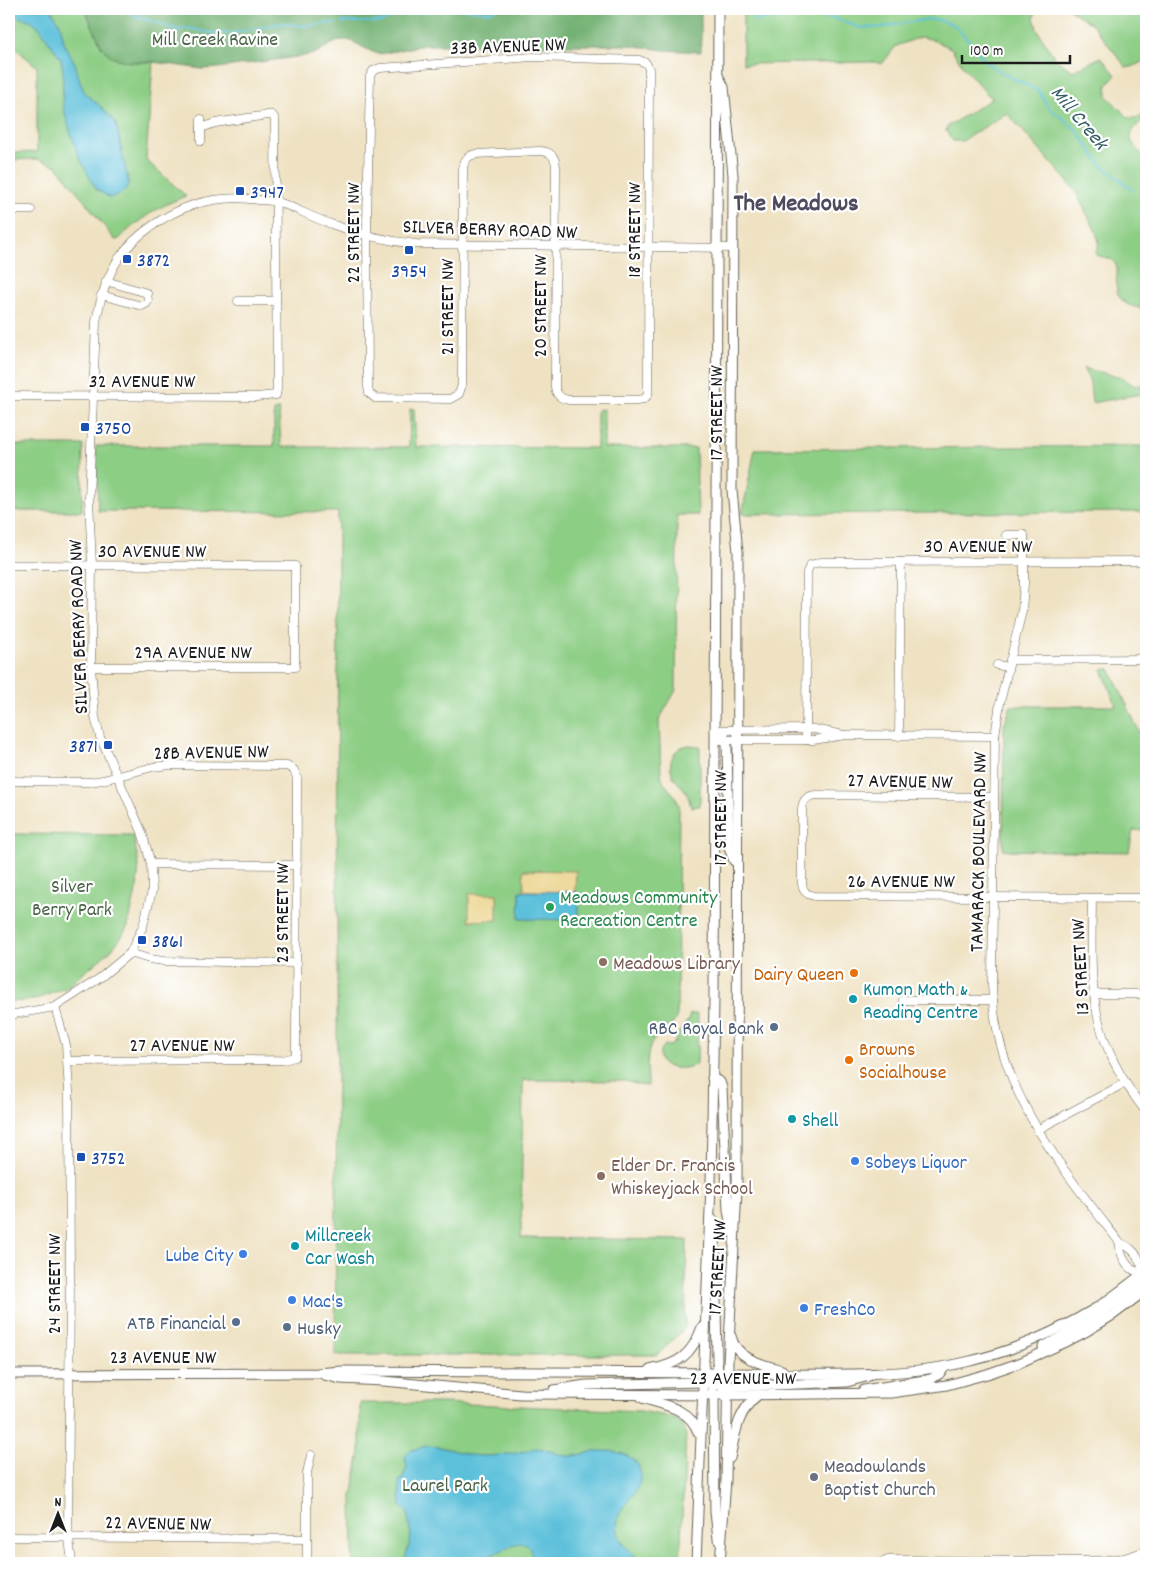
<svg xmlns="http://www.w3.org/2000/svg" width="1155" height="1572" viewBox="0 0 1155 1572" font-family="Dekko,sans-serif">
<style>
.green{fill:#8dce85;stroke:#547550}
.forest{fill:#72b172;stroke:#476647}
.sand{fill:#eeda9e;stroke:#857b5d}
.water{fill:#5cc0da;stroke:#3c6e7b}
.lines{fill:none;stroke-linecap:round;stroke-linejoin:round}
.stream{stroke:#5cc0da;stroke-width:2}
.minor-casing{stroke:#666156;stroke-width:9}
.major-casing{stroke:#666156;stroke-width:11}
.minor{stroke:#fff;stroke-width:8}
.major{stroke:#fff;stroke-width:9}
.transit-dot{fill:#1a4fb4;stroke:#fff;stroke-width:2}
.leisure-dot{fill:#2e9e5b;stroke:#fff;stroke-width:2}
.education-dot{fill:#8d6e63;stroke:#fff;stroke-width:2}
.food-dot{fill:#e8710a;stroke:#fff;stroke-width:2}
.culture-dot{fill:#0f9aa8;stroke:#fff;stroke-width:2}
.service-dot{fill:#5c6f8a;stroke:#fff;stroke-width:2}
.shop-dot{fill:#3f7fe0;stroke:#fff;stroke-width:2}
.worship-dot{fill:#6b7280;stroke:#fff;stroke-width:2}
.labels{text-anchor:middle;stroke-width:4.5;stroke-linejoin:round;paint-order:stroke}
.park-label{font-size:20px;fill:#496346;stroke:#fff}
.street-label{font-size:20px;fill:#1c1c1c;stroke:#fff}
.transit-label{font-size:20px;fill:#164399;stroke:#fff;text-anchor:start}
.leisure-label{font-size:20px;fill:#27864d;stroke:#fff;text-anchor:start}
.education-label{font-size:20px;fill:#785e54;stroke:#fff;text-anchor:start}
.food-label{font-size:20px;fill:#c56008;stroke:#fff;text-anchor:end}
.culture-label{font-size:20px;fill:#0d838f;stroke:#fff;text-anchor:start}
.service-label{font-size:20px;fill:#4e5e75;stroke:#fff;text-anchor:end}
.shop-label{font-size:20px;fill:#366cbe;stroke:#fff;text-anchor:start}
.worship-label{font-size:20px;fill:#5b616d;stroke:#fff;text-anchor:start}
.water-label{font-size:21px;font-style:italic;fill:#365e68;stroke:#fff}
.district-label{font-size:25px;font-weight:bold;fill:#504a5e;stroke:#fff}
</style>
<rect width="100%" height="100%" fill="#fff"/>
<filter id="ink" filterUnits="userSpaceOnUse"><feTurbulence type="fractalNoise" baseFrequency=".02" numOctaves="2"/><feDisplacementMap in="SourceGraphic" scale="10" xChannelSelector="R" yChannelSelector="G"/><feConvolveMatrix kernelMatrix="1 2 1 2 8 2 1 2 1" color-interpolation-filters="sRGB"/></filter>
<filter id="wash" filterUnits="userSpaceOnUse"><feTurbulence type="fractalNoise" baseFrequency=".0096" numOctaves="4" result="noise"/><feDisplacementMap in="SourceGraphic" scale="20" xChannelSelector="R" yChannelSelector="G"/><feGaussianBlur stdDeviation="1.12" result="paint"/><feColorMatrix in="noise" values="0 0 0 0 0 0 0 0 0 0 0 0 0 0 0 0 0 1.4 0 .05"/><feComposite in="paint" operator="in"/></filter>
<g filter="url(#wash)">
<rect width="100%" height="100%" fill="#efe2c3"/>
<g class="green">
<path d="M9 9H85L102 48 129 62H153L146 160 186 196C159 206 139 219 119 239L115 240 57 166 37 159 9 160V153L37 152V67L13 46H9Z"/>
<path d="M743 9H1037L1034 17 1037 29 1056 60 1073 71 1101 57 1116 75 1107 85V96L1129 118H1137L1146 112V117C1125 135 1127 140 1146 158V310C1139 307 1130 307 1124 302 1104 285 1134 260 1098 256L1096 253 1099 242 1096 232 1075 190 1007 113 962 141H953L946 131 948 126 993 98 989 96 965 69 951 48 934 40 921 37 896 46 882 64 875 62 743 64Z"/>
<path d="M1069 9H1146V60L1132 67H1126L1092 24Z"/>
<path d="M1083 368 1121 377 1135 386 1145 384 1146 382V393L1092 403 1090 382Z"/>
<path d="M279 409 281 447H409L410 409H414L416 447 597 448V410L604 409V448H696L698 515H677L676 690 659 720 661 774 664 783 675 796 679 805 677 1015C673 1030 661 1030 653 1041 645 1052 648 1073 648 1086L639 1085 625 1081 523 1080 521 1238 687 1240 685 1328 657 1355H335L337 1071 338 512 98 511 96 446H274V411Z"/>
<path d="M9 445H83L82 511H9Z"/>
<path d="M1146 446V512L742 514 755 449Z"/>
<path d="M1102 669H1110L1146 746V831L1133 830 1129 852 1003 850 1004 725 1011 706H1116Z"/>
<path d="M688 745 700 746V806L691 807C689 800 688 793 683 788 680 784 675 781 673 776 667 762 673 748 688 745Z"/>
<path d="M9 834 133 835 139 865 137 887 128 926 120 939 111 950 66 988 34 1000 9 1002Z"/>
<path d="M690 1014H698L697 1063C684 1074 646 1068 664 1045L670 1046 675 1042C676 1032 688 1025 690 1014Z"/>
<path d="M360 1403H443L641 1411 666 1416 679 1421 686 1434 680 1563H353L352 1497 360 1451Z"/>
</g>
<path class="forest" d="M85 9H701V52L663 50 629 45H424L380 54C368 53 353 38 343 40 331 42 321 52 310 55L218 68 202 69 153 62H129L113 58 102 48Z"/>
<g class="sand">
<path d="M523 870 576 871 575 892 524 891Z"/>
<path d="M497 894V920L469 921V894Z"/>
</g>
<g class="water">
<path d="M9 9H51L60 24 65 46 75 63 80 82 85 93 101 107 116 123 129 185 122 193 110 198 96 189 78 155 66 118 63 104V70L61 59 38 26 30 20 9 15Z"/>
<path d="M520 891 578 892V920L519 919Z"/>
<path d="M425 1446C444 1445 461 1455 481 1456 495 1456 512 1454 526 1451 530 1450 533 1448 537 1448 547 1449 556 1454 566 1456 575 1457 584 1453 592 1452 609 1449 636 1452 640 1471 646 1498 605 1505 621 1540 626 1549 636 1554 640 1563H529L532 1559 530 1548C519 1538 514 1546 503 1550 497 1553 493 1553 488 1558L489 1563H404L411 1537 407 1511 401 1506 399 1482 401 1479 403 1480 404 1473 407 1469 405 1457C412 1446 415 1451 425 1446Z"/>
</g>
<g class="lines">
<g class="stream">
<path d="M126 9 133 15 178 30 188 28 212 33H232L282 23 303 26 336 23"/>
<path d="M463 9 487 12 497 9"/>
<path d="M671 9 675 10"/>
<path d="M752 20 819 16 833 18 861 28 883 27 929 19 940 20 954 25 968 40 985 61 1002 73 1039 91 1048 107 1076 129 1101 165 1133 190"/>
<path d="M342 22H381L397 15 411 11 431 12 440 9"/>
</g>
</g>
</g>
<g filter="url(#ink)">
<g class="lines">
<g class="minor-casing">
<g id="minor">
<path d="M532 57 639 60 646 63 649 69 648 395 644 399 637 400H569C561 399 556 395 555 387L556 166C555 155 549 151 539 151L476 154C467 156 464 160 463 169L462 385 459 394 450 399 375 398 369 393 368 387 367 223 370 76 373 71 380 68Z"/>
<path d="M201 119V141"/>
<path d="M9 210H31"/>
<path d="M101 295 142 306 146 304 148 301 147 293 106 281"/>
<path d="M238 301H276"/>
<path d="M9 396 256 397 276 395 277 389 275 119 272 115H268L215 123 201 128"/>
<path d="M1006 535H1024V583L1022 611 1000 703 995 736 992 983C993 1086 1060 1166 1120 1243 1128 1245 1137 1253 1140 1262 1143 1267 1142 1272 1146 1277"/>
<path d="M9 565 295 566V667H91"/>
<path d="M1010 660 1146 659"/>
<path d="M997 665 1008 667"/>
<path d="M715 730 814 729 844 735"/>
<path d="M899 736 901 562"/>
<path d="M715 740H813L846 735 995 736"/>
<path d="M806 740 807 572 810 565 821 562 1146 561"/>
<path d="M9 781 89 782 103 780 153 767 171 765 287 766 294 770 297 778 296 1052 295 1057 283 1060 68 1061"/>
<path d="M994 797 815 795C807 796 803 800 802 808V884C803 892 807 895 815 896L1146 898"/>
<path d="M151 864 297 865"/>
<path d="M1092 898C1091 990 1087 1035 1146 1112"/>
<path d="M130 953 149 959 164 961 297 963"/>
<path d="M1093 994H1146"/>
<path d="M903 1000H993"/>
<path d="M55 1007 66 1045 69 1091 70 1281 68 1531 72 1563"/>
<path d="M9 1015 55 1007 100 978 130 953 143 926 152 891 151 864 142 832 100 737 95 717 91 667 92 565 89 499 96 322C100 299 106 278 119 258 128 245 139 235 152 226 184 203 219 194 259 200 265 200 272 201 278 202 296 208 313 218 331 224 358 234 387 241 416 244L733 248"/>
<path d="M1037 1130 1125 1083"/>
<path d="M1120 1243C1119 1252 1125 1264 1132 1269 1134 1271 1140 1272 1143 1273"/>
<path d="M9 1537 307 1539"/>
<path d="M307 1563V1473L311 1455"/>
<path d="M881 1563 888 1560 1100 1561 1124 1558 1146 1551"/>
</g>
</g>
<g class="major-casing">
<g id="major">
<path d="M719 77 724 87 733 175 732 490 738 552 737 1189 728 1362 726 1480 720 1563"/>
<path d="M715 730 724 736 727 744 729 848 734 861"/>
<path d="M712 1078 720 1082 722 1088 728 1210 732 1232"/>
<path d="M713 1220 715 1233 717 1362 720 1384 727 1395"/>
<path d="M731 1336C736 1359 762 1364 782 1370"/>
<path d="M1043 1347 1079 1327 1129 1294 1140 1284 1143 1274"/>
<path d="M650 1370C679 1364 692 1355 702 1327"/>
<path d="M9 1374 317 1373 342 1371C469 1372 597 1373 725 1373 802 1373 890 1380 966 1362 1011 1352 1056 1332 1096 1308 1113 1297 1129 1284 1146 1271"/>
<path d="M324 1375 340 1379 384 1381 521 1394 727 1395 891 1393 947 1385 987 1374 1019 1363 1064 1343 1087 1331 1113 1315 1146 1290"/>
<path d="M707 1377 712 1386 714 1395 715 1512 718 1539"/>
<path d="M723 1387 847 1382 869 1376"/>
<path d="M554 1390 586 1385 702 1382 718 1379 726 1375"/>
<path d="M864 1390 931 1379 939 1374 945 1367"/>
<path d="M642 1398C664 1405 689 1408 698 1432"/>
<path d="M730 1458C735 1434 738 1410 758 1395"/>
<path d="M696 1563 711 1184 714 998 718 9"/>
</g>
</g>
<use href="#minor" class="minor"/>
<use href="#major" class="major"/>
</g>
</g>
<g class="transit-dot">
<rect x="235" y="186" width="10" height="10" rx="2.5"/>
<rect x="404" y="245" width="10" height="10" rx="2.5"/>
<rect x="122" y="254" width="10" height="10" rx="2.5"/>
<rect x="80" y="422" width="10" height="10" rx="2.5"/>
<rect x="103" y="740" width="10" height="10" rx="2.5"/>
<rect x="137" y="935" width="10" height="10" rx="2.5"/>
<rect x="76" y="1152" width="10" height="10" rx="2.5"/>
</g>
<circle class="leisure-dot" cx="550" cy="907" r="5"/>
<g class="education-dot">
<circle cx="603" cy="962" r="5"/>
<circle cx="601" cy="1176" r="5"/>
</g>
<g class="food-dot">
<circle cx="854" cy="973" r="5"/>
<circle cx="849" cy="1060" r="5"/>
</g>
<g class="culture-dot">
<circle cx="853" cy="999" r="5"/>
<circle cx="792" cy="1119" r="5"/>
<circle cx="295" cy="1246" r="5"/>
</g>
<g class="service-dot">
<circle cx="774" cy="1027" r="5"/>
<circle cx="236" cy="1322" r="5"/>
<circle cx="287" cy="1327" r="5"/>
</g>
<g class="shop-dot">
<circle cx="855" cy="1161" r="5"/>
<circle cx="243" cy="1254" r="5"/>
<circle cx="292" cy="1300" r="5"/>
<circle cx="804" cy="1308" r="5"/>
</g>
<circle class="worship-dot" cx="814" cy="1477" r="5"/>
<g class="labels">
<g class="park-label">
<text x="215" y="45">Mill Creek Ravine</text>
<text x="72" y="892">Silver<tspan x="72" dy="23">Berry Park</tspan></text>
<text x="445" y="1491">Laurel Park</text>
</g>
<g class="street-label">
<text transform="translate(508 45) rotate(-2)" y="7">33B AVENUE NW</text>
<text transform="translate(490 228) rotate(2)" y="7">SILVER BERRY ROAD NW</text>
<text transform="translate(633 230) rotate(-90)" y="7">18 STREET NW</text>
<text transform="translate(352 233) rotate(-90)" y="7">22 STREET NW</text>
<text transform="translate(539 306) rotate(-90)" y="7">20 STREET NW</text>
<text transform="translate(446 307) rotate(-90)" y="7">21 STREET NW</text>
<text x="142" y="387">32 AVENUE NW</text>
<text transform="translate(715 413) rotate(-90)" y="7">17 STREET NW</text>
<text x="978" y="552">30 AVENUE NW</text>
<text x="152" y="557">30 AVENUE NW</text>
<text transform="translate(77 627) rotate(-92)" y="7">SILVER BERRY ROAD NW</text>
<text x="193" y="658">29A AVENUE NW</text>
<text transform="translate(211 751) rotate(-1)" y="7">28B AVENUE NW</text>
<text transform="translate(900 780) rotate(1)" y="7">27 AVENUE NW</text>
<text transform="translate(719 818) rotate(-90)" y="7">17 STREET NW</text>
<text transform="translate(977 852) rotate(-89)" y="7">TAMARACK BOULEVARD NW</text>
<text x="901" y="887">26 AVENUE NW</text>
<text transform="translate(281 913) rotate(-90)" y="7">23 STREET NW</text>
<text transform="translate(1079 967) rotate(-93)" y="7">13 STREET NW</text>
<text x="182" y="1051">27 AVENUE NW</text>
<text transform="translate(716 1267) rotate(-87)" y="7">17 STREET NW</text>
<text transform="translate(53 1284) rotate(-90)" y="7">24 STREET NW</text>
<text x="163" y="1363">23 AVENUE NW</text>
<text x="743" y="1384">23 AVENUE NW</text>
<text transform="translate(158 1522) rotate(1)" y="7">22 AVENUE NW</text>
</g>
<g class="transit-label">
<text x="250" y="198">3947</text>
<text x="137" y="266">3872</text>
<text x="409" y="277" text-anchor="middle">3954</text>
<text x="95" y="434">3750</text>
<text x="98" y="752" text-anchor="end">3871</text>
<text x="152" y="947">3861</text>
<text x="91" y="1164">3752</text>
</g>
<g class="leisure-label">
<text x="560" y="903">Meadows Community<tspan x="560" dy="23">Recreation Centre</tspan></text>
</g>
<g class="education-label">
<text x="613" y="969">Meadows Library</text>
<text x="611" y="1171">Elder Dr. Francis<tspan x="611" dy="23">Whiskeyjack School</tspan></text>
</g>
<g class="food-label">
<text x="844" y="980">Dairy Queen</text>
<text x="859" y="1055" text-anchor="start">Browns<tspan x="859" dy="23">Socialhouse</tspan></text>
</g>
<g class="culture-label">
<text x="863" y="995">Kumon Math &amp;<tspan x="863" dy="23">Reading Centre</tspan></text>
<text x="802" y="1126">Shell</text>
<text x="305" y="1241">Millcreek<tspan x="305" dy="23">Car Wash</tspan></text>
</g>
<g class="service-label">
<text x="764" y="1034">RBC Royal Bank</text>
<text x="226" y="1329">ATB Financial</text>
<text x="297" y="1334" text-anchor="start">Husky</text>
</g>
<g class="shop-label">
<text x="865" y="1168">Sobeys Liquor</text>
<text x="233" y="1261" text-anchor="end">Lube City</text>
<text x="302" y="1307">Mac's</text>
<text x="814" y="1315">FreshCo</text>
</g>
<g class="worship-label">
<text x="824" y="1472">Meadowlands<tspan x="824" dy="23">Baptist Church</tspan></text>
</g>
<g class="water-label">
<text transform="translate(1080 117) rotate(50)" y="7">Mill Creek</text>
</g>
<g class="district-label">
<text x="796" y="210">The Meadows</text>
</g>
</g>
<rect width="1155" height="1572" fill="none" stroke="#fff" stroke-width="30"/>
<g transform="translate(58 1514)" stroke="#ffffff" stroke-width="4" paint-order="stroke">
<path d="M0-4L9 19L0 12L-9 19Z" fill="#1c1c1c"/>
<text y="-8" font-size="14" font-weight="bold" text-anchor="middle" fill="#1c1c1c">N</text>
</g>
<path d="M962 55v8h108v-8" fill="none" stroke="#1c1c1c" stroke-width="2.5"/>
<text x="970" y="55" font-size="15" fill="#1c1c1c" stroke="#ffffff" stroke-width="4" paint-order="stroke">100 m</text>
</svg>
